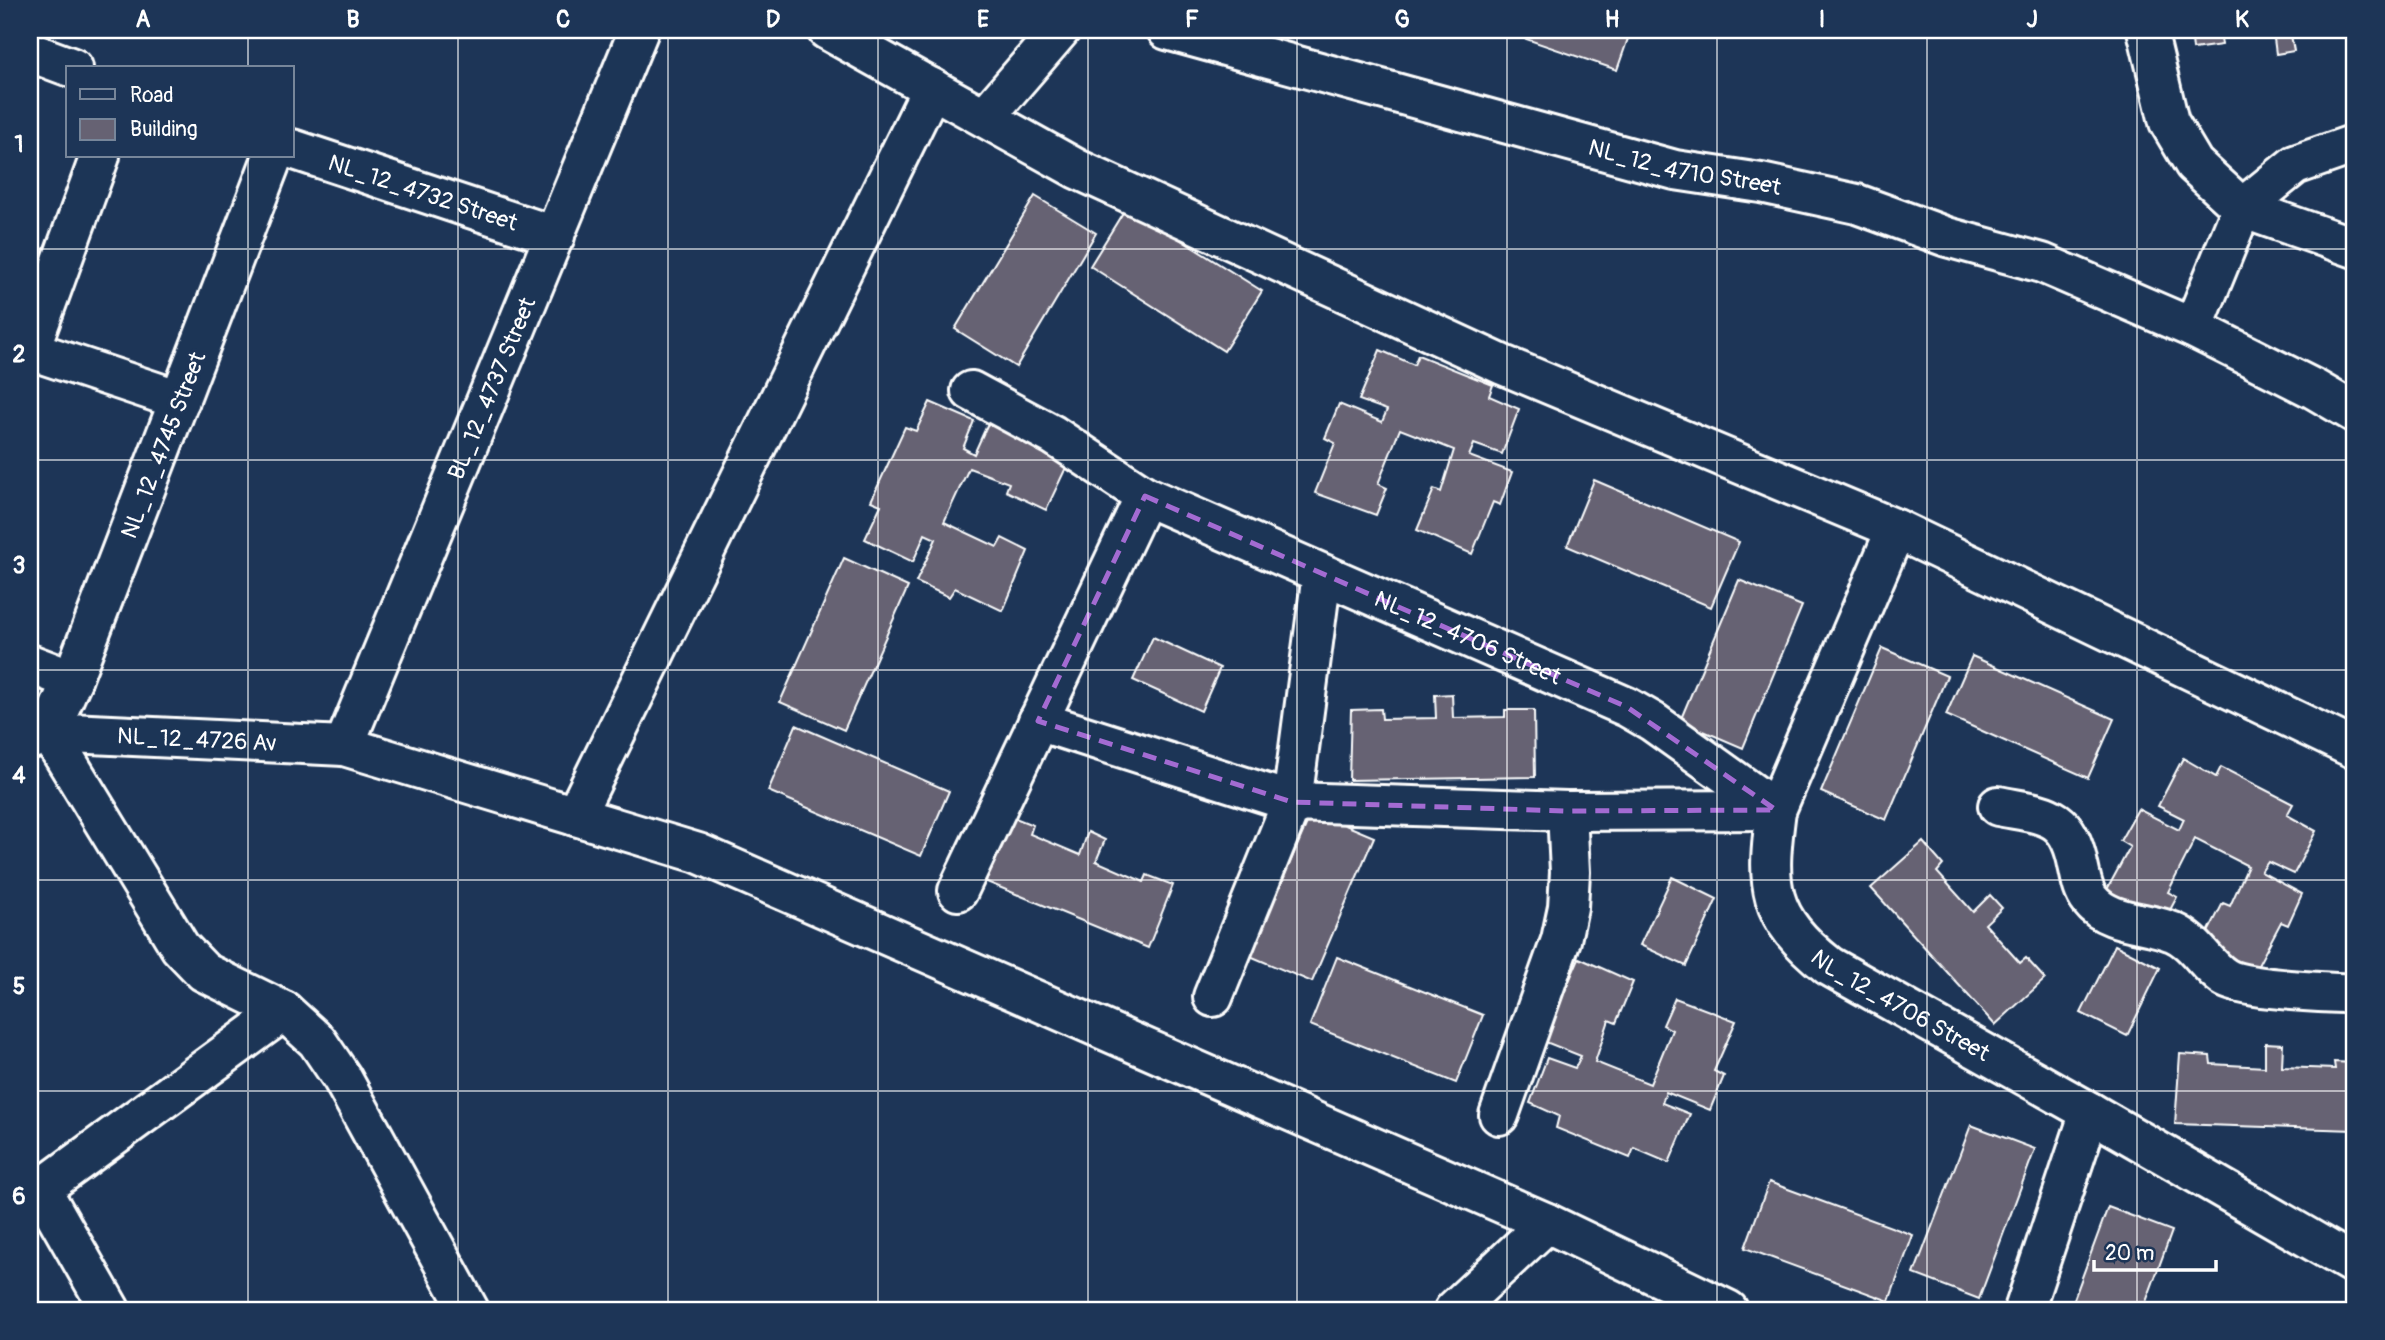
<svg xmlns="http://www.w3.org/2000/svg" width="2385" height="1340" viewBox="0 0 2385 1340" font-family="Pangolin,sans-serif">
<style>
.building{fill:#666273;stroke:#fff;stroke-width:2}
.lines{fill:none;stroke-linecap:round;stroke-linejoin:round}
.minor-casing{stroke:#fff;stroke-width:44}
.minor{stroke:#1d3557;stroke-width:38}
.marked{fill:none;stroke:#a36bd2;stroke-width:5;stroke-dasharray:14 9;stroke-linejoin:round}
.grid{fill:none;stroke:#fff;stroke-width:2;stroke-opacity:0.55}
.labels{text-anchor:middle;stroke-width:7;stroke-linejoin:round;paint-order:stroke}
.street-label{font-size:23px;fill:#fff;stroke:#1d3557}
.neatline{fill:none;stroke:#fff;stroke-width:2.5}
.grid-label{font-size:23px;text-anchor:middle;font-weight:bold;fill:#fff}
</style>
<rect width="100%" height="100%" fill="#1d3557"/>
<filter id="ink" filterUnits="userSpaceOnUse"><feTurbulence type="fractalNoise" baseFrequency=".0143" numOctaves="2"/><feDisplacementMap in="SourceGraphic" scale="14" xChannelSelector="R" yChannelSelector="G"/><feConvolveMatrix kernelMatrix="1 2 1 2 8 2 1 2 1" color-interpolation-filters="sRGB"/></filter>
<g filter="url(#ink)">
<g class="building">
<path d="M1500 30H1631L1617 70Z"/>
<path d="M2191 30H2290L2294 51 2276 54 2273 31 2221 38 2222 45 2193 49Z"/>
<path d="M1035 196 1096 233 1016 367 955 329Z"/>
<path d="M1127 206 1262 291 1224 351 1090 266Z"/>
<path d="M1380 350 1414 365 1418 355 1493 385 1489 396 1519 409 1502 454 1474 444 1469 456 1512 472 1500 505 1493 502 1472 554 1417 530 1434 489 1441 492 1454 450 1400 429 1378 484 1387 488 1376 515 1315 493 1335 443 1325 438 1339 404 1382 422 1387 410 1359 400Z"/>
<path d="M930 402 974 421 963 448 974 454 993 412 1072 455 1046 510 1006 491 1009 483 969 468 944 522 997 547 1002 538 1028 551 1003 611 955 588 949 597 916 582 936 539 925 534 913 562 865 539 881 505 871 501 905 427 916 431Z"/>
<path d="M1594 480 1739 542 1711 607 1567 546Z"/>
<path d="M844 558 908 587 844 730 780 702Z"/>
<path d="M1739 580 1802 606 1743 748 1680 721Z"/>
<path d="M1153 637 1220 668 1201 711 1133 680Z"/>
<path d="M1882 648 1947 676 1886 820 1821 792Z"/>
<path d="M1972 656 2114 719 2088 778 1946 715Z"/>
<path d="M1452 694 1453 718 1505 717V710H1534L1535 777 1349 780 1351 710 1381 709 1382 719 1436 718 1435 695Z"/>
<path d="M796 725 949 791 921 856 768 791Z"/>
<path d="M2183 758 2216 777 2221 767 2293 804 2287 815 2316 831 2294 874 2268 862 2261 872 2302 894 2288 925 2281 922 2255 971 2203 942 2223 903 2230 906 2248 866 2195 839 2168 892 2177 897 2163 923 2104 895 2130 847 2120 841 2138 809 2179 830 2184 819 2158 806Z"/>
<path d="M1312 811 1374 837 1312 982 1250 956Z"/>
<path d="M1005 814 1033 825 1030 834 1080 855 1088 832 1105 840 1096 861 1144 882 1147 875 1173 885 1148 948 977 878Z"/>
<path d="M1923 842 1943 865 1937 872 1973 912 1990 895 2002 908 1985 924 2020 963 2026 958 2045 979 1995 1025 1871 888Z"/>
<path d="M1672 877 1717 899 1686 966 1640 945Z"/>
<path d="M2115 945 2160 968 2127 1036 2081 1013Z"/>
<path d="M1337 957 1483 1015 1456 1083 1310 1025Z"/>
<path d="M1579 958 1633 982 1616 1023 1609 1020 1595 1062 1650 1084 1672 1030 1663 1025 1675 998 1736 1021 1714 1071 1724 1076 1710 1110 1666 1092 1662 1103 1690 1114 1669 1163 1634 1148 1630 1158 1556 1128 1559 1116 1530 1103 1547 1058 1575 1068 1581 1056 1538 1039 1549 1007 1557 1009Z"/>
<path d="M2265 1043 2283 1044 2282 1067 2335 1069 2334 1062 2355 1063V1130L2175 1124 2180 1054 2210 1056 2211 1064 2265 1067Z"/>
<path d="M1971 1125 2035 1149 1979 1299 1914 1274Z"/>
<path d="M1769 1182 1913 1235 1889 1301 1745 1248Z"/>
<path d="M2108 1207 2172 1231 2143 1310H2070Z"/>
</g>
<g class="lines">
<g class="minor-casing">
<g id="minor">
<path d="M827 30 1077 169 1503 365 1896 529 2355 749"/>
<path id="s1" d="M1167 30 1675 170 1761 183 1857 204 1947 237 2042 263 2193 328 2314 389 2355 413"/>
<path d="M2147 30 2169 122 2194 164 2242 208 2355 248"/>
<path d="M30 52 73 68"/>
<path d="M985 117 1060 30"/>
<path id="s2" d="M292 149 555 236"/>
<path id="s3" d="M273 156 72 680 49 732 344 746 698 853 1547 1223 1728 1310"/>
<path d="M2193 328 2242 208 2295 165 2355 144"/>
<path d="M30 349 100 156"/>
<path d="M30 350 180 400"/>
<path id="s4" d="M971 391 1053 435 1145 496 1627 707 1653 722 1776 810"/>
<path id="s5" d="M1896 529 1776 810C1766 886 1766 916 1829 966L2090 1112 2355 1265"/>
<path d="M30 664 72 680"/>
<path d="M1038 721 1292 802 1322 574"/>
<path d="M32 739 49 732 180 947 204 972 284 1011 317 1041 342 1078 469 1310"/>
<path id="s6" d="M344 746 639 30"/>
<path d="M1998 806C2044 815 2068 812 2078 865 2081 877 2082 890 2090 900 2108 924 2148 921 2173 932 2195 941 2205 964 2224 977 2243 990 2328 992 2355 994"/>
<path d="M575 816 932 88"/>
<path d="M958 891 1145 496"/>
<path d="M1213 997 1292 802 1567 811 1776 810"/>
<path d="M1499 1115 1561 940 1568 907 1570 872 1567 811"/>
<path d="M41 1189 110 1310"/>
<path d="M30 1197 284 1011"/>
<path d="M1454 1310 1547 1223"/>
<path d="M2024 1310 2090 1112"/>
</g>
</g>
<use href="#minor" class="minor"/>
</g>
</g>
<path class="marked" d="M1145 496 1627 707 1776 810 1567 811 1292 802 1038 721Z"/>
<path class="grid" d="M248 30V68M458 30V1310M668 30V1310M878 30V1310M1088 30V1310M1297 30V1310M1507 30V1310M1717 30V1310M1927 30V1310M2137 30V1310M248 156V1310M30 249H2355M30 460H2355M30 670H2355M30 880H2355M30 1091H2355"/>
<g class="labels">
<g class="street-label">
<text dy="8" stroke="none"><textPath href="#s1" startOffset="536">NL_12_4710 Street</textPath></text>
<text dy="8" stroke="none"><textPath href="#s2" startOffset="138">NL_12_4732 Street</textPath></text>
<text dy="8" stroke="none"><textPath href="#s6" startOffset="387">BL_12_4737 Street</textPath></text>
<text transform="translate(163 445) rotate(-69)" y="8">NL_12_4745 Street</text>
<text dy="8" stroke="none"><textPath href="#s4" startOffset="556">NL_12_4706 Street</textPath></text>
<text dy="8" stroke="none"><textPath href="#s3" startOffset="766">NL_12_4726 Av</textPath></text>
<text dy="8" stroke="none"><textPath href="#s5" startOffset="564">NL_12_4706 Street</textPath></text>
</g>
</g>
<rect width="2385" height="1340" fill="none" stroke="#1d3557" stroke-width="77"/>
<rect x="66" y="66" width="228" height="91" fill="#1d3557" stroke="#77869a" stroke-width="2"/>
<rect x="80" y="89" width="35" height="10" fill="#1d3557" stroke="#77869a" stroke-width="2"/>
<text x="130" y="102" font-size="21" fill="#ffffff">Road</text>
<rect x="80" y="119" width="35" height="21" fill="#666273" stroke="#77869a" stroke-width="2"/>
<text x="130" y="136" font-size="21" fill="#ffffff">Building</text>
<path d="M2094 1260v10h122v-10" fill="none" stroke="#ffffff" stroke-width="3.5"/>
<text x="2105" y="1260" font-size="21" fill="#ffffff" stroke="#1d3557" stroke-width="5" paint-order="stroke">20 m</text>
<rect x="38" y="38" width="2308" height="1264" class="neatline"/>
<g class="grid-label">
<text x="143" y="27">A</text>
<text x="353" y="27">B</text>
<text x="563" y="27">C</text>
<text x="773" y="27">D</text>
<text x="983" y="27">E</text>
<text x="1192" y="27">F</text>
<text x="1402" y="27">G</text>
<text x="1612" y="27">H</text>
<text x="1822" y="27">I</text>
<text x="2032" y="27">J</text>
<text x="2242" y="27">K</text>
<text x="19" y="152">1</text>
<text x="19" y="362">2</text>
<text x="19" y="573">3</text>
<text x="19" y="783">4</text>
<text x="19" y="994">5</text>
<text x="19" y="1204">6</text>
</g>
</svg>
